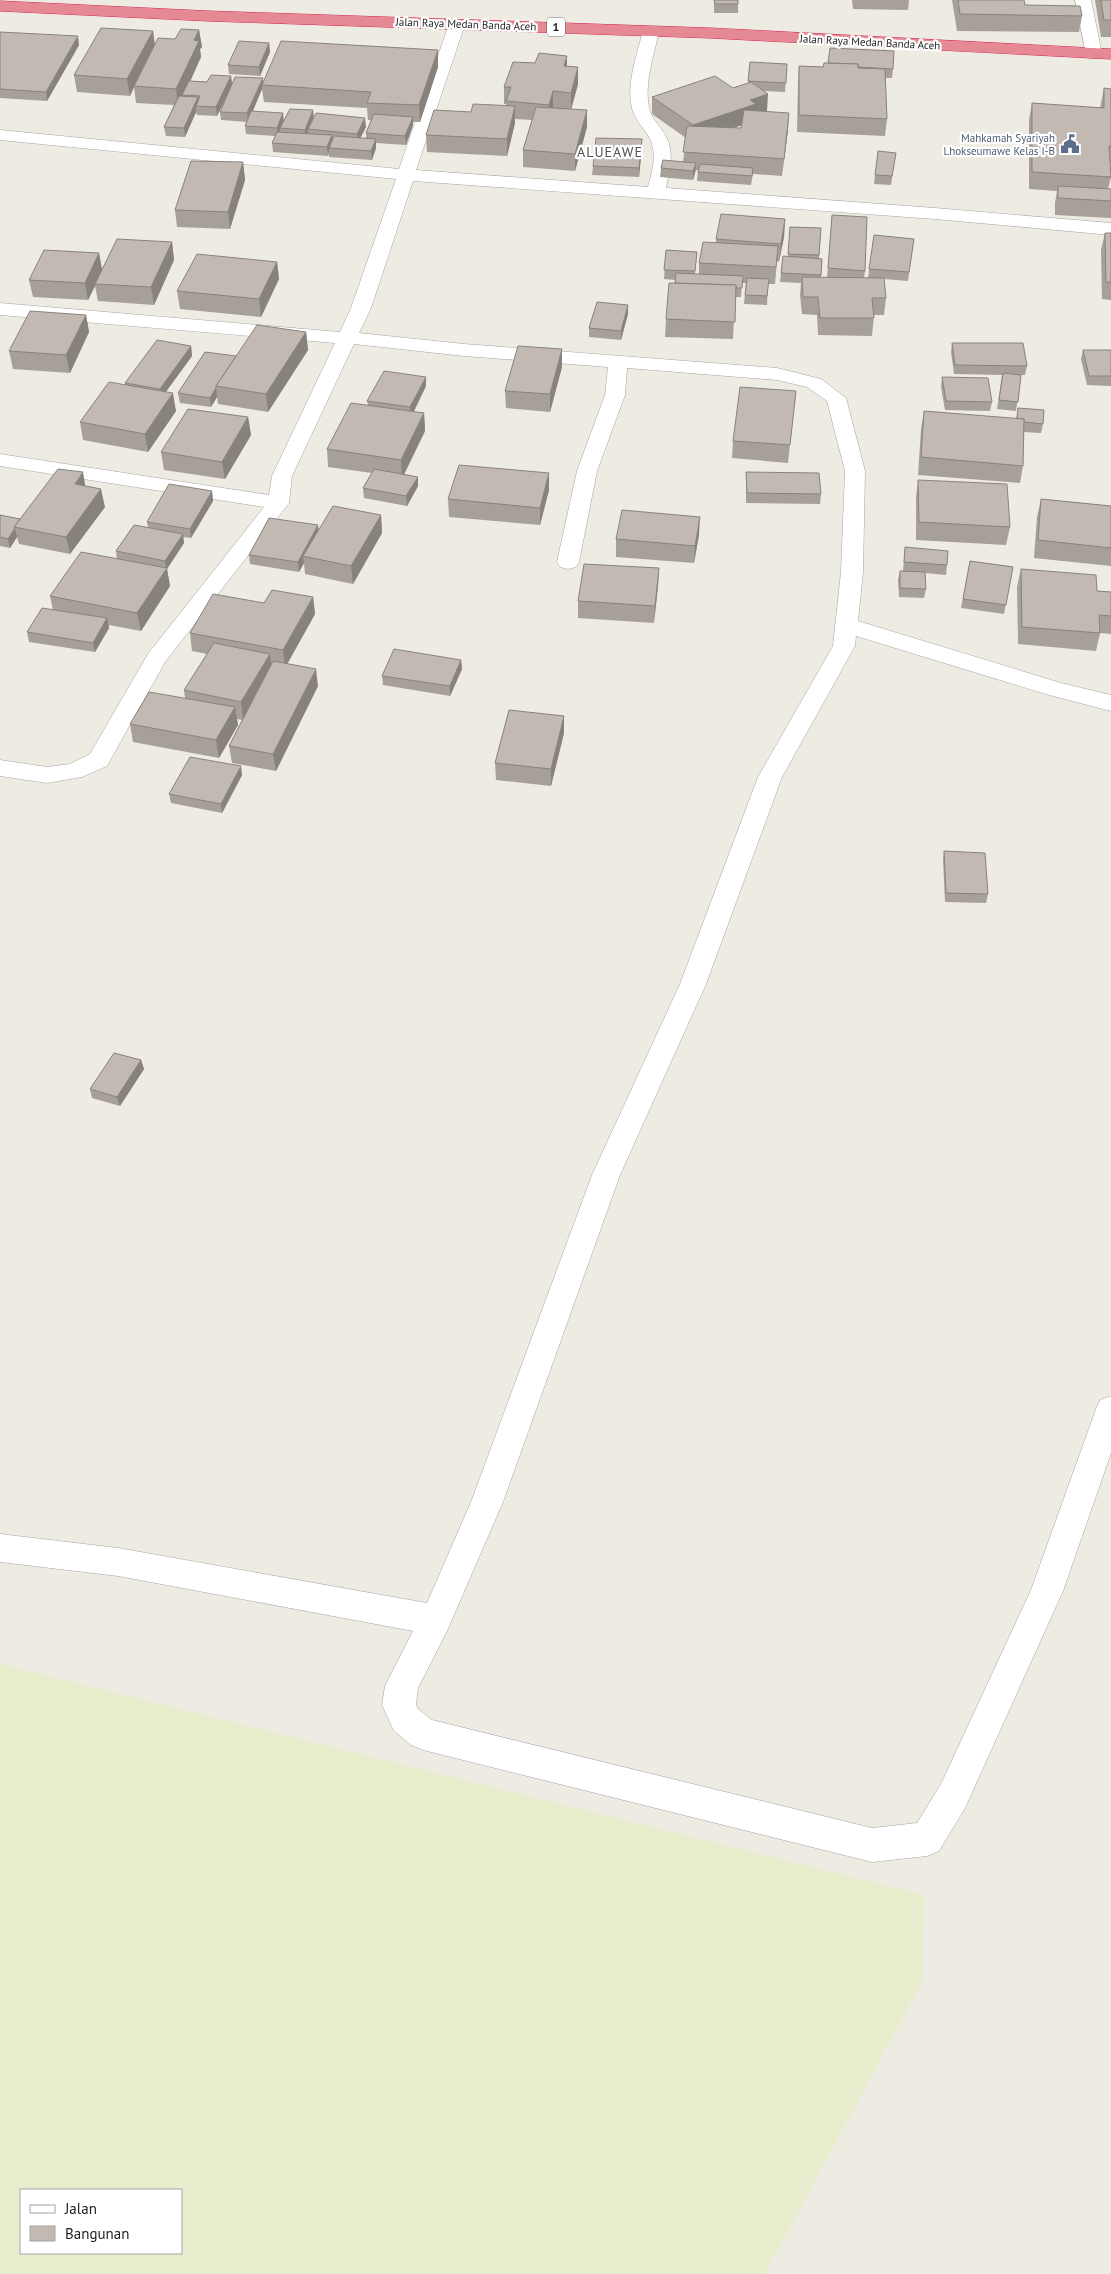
<svg xmlns="http://www.w3.org/2000/svg" width="1111" height="2274" viewBox="0 0 1111 2274" font-family="'PT Sans',sans-serif">
<style>
.farmland{fill:#e8edcd;fill-rule:evenodd}
.lines{fill:none;stroke-linecap:round;stroke-linejoin:round}
.minor-casing{stroke:#a4a4a4;stroke-width:1}
.highway-casing{stroke:#d52656;stroke-width:1}
.minor{fill:#fff;fill-rule:evenodd}
.highway{fill:#e58a95;fill-rule:evenodd}
.wall{fill:#a7a099;fill-rule:evenodd}
.shaded-wall{fill:#88827d}
.building{fill:#c2bab2;stroke:#88827d}
.labels{text-anchor:middle;stroke-width:4.5;stroke-linejoin:round;paint-order:stroke}
.far-street-label{font-size:11px;fill:#1d1d1d;stroke:#fff}
.far-service-label{font-size:11px;fill:#4e5e75;stroke:#fff;text-anchor:end}
.shield{fill:#fff;stroke:#616161;stroke-width:1}
.shield-label{font-size:12px;font-weight:bold;fill:#1d1d1d}
.far-quarter-label{font-size:14px;letter-spacing:1px;fill:#505050;stroke:#fff}
</style>
<rect width="100%" height="100%" fill="#eeebe2"/>
<path class="farmland" d="M0 1664 924 1895 922 1982 765 2274H0ZM181 2190V2253H21V2190Z"/>
<g class="lines">
<g class="minor-casing">
<g id="minor">
<path d="M1075 0H1091L1102 54 1100 58H1088L1086 54Z"/>
<path d="M457 19 463 21 465 24 416 170 648 187C653 167 659 149 645 131 640 124 634 117 632 108 626 83 637 55 643 31L645 28H657L659 31C654 55 644 82 649 107 650 116 657 123 662 130 676 149 670 166 666 188L935 208 1111 223V235L935 219 413 181 371 308 359 333 464 344 777 368 821 379 846 398 865 471 863 572 858 621 1061 683 1111 695V711L1049 695 856 636 855 646 782 777 706 984 620 1175 503 1502 447 1631 418 1688 416 1704 418 1709 432 1720 872 1828 917 1823 941 1784 1031 1590 1096 1409 1100 1400 1111 1396V1453L1063 1591 965 1808 939 1851 927 1856 872 1862 423 1750 411 1745 394 1731 382 1705 385 1686 413 1631 118 1576 0 1562V1534L118 1548 427 1603 471 1502 592 1175 680 984 758 777 833 646 841 572 845 471 827 401 807 387 777 380 627 368 625 395 597 471 579 562 576 567 568 569 560 567 557 562 577 471 605 395 608 367 464 356 354 344 292 476 289 503 165 662 107 766 82 777 47 783 0 776V760L47 767 70 764 90 754 148 654 264 507 0 466V454L269 495 272 476 335 343 0 315V303L340 332 351 308 396 179 0 140V130L399 169 449 24 451 21Z"/>
</g>
</g>
<g class="highway-casing">
<path id="highway" d="M0 1 208 11 710 28 1111 49V59L710 38 208 21 0 11Z"/>
</g>
<use href="#minor" class="minor"/>
<use href="#highway" class="highway"/>
</g>
<g class="wall">
<rect x="714" y="0" width="24" height="13"/>
<path d="M852 0H909L908 10 853 9Z"/>
<path d="M952 0H1024L1025 5 1082 16 1079 32 957 31Z"/>
<path d="M1095 0H1111V37H1101Z"/>
<path d="M199 30 202 47 200 49 201 57 190 81 207 82 231 76 232 84 263 83 438 50V67L420 122H413V125L406 145 376 143V148L372 160 329 157V152L328 156 273 152 272 143 275 136 246 134 245 126 247 122 221 120 220 112 227 95 217 116 197 115 196 112 185 137 166 136 164 127 174 105 136 103 134 87 130 96 77 92 74 75 153 31 155 45 175 39ZM262 89 264 102 367 108 368 120H371L366 133V139L360 138 366 127 314 118 284 121 253 111Z"/>
<path d="M0 32 79 45 47 101 0 98Z"/>
<path d="M269 43 270 52 260 76 229 74 228 65Z"/>
<path d="M567 56V66L578 84 571 109 587 127 575 171 523 167V150L532 120 515 119V123L507 156 427 152 426 135 506 106V104H504V87L535 63Z"/>
<path d="M750 62 787 64 785 92 763 91 767 111 788 130 782 176 753 174 751 185 697 181 698 170H696L693 180 660 177 661 168 683 162 686 138 652 114V97L733 88 748 83ZM741 125V128H733Z"/>
<path d="M828 63 893 69 892 78H885L887 119 885 136 797 132 798 83 799 66 823 67Z"/>
<path d="M1104 88 1111 89V163H1110L1111 177 1108 189H1111V218L1055 215V203L1057 191 1029 189V120L1032 103 1100 108Z"/>
<path d="M642 139 639 177 592 175 593 166Z"/>
<path d="M896 153 891 185 874 184 875 175Z"/>
<path d="M243 162 245 180 230 229 177 227 175 210Z"/>
<path d="M832 215 865 271 864 278H868L874 235 914 239 908 281 884 279 886 298 884 315H874L872 336 818 335 817 315 802 314 800 295 801 283 780 282 783 256 788 257 790 227 821 228 819 258 822 259 821 278H827Z"/>
<path d="M785 219 784 237 779 262 777 261 775 284H768L767 305 744 304 746 283H742L741 297H735L733 339 665 337 666 319 675 280 664 279 666 250 697 252 695 274H699V263L716 243V239Z"/>
<path d="M1105 233H1111V300L1102 299 1101 250Z"/>
<path d="M172 242 174 260 154 305 98 301 95 286 88 300 33 297 29 280 99 253 102 269Z"/>
<path d="M277 262 279 279 261 317 180 309 177 291Z"/>
<path d="M628 314 621 340 589 337V328Z"/>
<path d="M86 315 89 332 70 373 13 369 9 351Z"/>
<path d="M306 332 308 350 268 412 218 404 217 397 211 407 180 403 178 393 236 356Z"/>
<path d="M952 343 1027 366 1025 375H1021L1016 411 997 409 1002 375 954 374 951 352Z"/>
<path d="M191 346 192 356 166 392 176 411 148 452 83 440 80 422 125 385V383Z"/>
<path d="M562 349V367L550 412 506 408 505 391Z"/>
<path d="M1083 350H1111V386L1087 385 1081 359Z"/>
<path d="M426 377V386L414 412 424 413 425 431 404 475 418 486 407 506 364 498 363 488 372 473 328 467 327 449 368 405 367 401Z"/>
<path d="M942 377 992 402 990 411 945 410 941 387Z"/>
<path d="M796 391 788 463 732 458 733 441Z"/>
<path d="M1018 408 1043 424 1041 433 1024 432 1023 466 1020 483 918 475 921 429 924 411 1016 419Z"/>
<path d="M248 417 251 435 225 479 164 470 161 452Z"/>
<path d="M746 472 821 494 820 504 746 503Z"/>
<path d="M549 473V490L540 525 449 517 448 499Z"/>
<path d="M918 480 1010 527 1006 545 916 540V497Z"/>
<path d="M85 486 105 507 70 554 19 544 17 537 10 548 0 546V515L20 519Z"/>
<path d="M212 491 213 501 191 538 183 537 184 543 167 569 170 586 141 631 109 625V628L95 652 29 642 27 632 53 610 50 596 117 559 116 551 148 527 147 522Z"/>
<path d="M1041 499 1111 506V566L1034 558 1037 517Z"/>
<path d="M381 515 382 533 353 584 305 574 304 563 299 572 250 564 249 555 318 525V531Z"/>
<path d="M699 535 694 563 616 557V539Z"/>
<path d="M905 547 947 565 946 575 925 573 926 589 924 598 899 597 898 580 900 571H903Z"/>
<path d="M970 561 1013 567 1004 614 961 608Z"/>
<path d="M659 568 658 586 654 623 578 618V601Z"/>
<path d="M1021 569 1097 591 1111 592V634L1100 633 1096 651 1018 644 1017 587Z"/>
<path d="M313 597 315 614 287 664 318 686 276 771 232 763 229 746 242 720 237 719 238 725 219 758 133 742 130 724 185 698 184 690 207 654 192 651 190 633 264 603Z"/>
<path d="M461 660 462 669 450 696 383 685 382 676Z"/>
<path d="M564 716V733L551 786 496 780 495 763Z"/>
<path d="M242 775 222 813 171 803 169 794Z"/>
<path d="M944 851 988 894 986 903 945 902 943 860Z"/>
<path d="M141 1060 144 1069 120 1106 92 1098 90 1089Z"/>
</g>
<g class="shaded-wall">
<path d="M199 30 202 47 200 49 201 57 184 95H182L183 97 178 106 176 89 194 40Z"/>
<path d="M153 31 155 48 134 86V87L130 96 127 79Z"/>
<path d="M78 36 79 45 47 101 46 92Z"/>
<path d="M269 43 270 52 260 76 259 67Z"/>
<path d="M438 50V67L420 122 419 105Z"/>
<path d="M567 56V72L564 66Z"/>
<path d="M578 67V84L571 110V93Z"/>
<path d="M231 76 232 85 217 116 216 107Z"/>
<path d="M263 78V85H262V89L248 122 247 113Z"/>
<path d="M553 91V108L549 122V105Z"/>
<path d="M768 94 767 111 754 121 692 142 693 125 750 100Z"/>
<path d="M198 97 199 106H196V112L185 137 184 128Z"/>
<path d="M515 106V123L507 156V139Z"/>
<path d="M313 110 314 119 308 129V132L305 139V130Z"/>
<path d="M587 110V127L575 171V154Z"/>
<path d="M283 113 284 122 280 128V130L278 137 277 128Z"/>
<path d="M789 113 788 130 782 176 784 159Z"/>
<path d="M413 117V125L406 145 405 136Z"/>
<path d="M365 118 366 127 358 143 357 134Z"/>
<path d="M332 135 333 144 329 148V152L328 156 327 147Z"/>
<path d="M376 139V148L372 160 371 151Z"/>
<path d="M642 139V148L639 177V168Z"/>
<path d="M243 162 245 180 230 229 228 212Z"/>
<path d="M696 163 695 172 693 180V171Z"/>
<path d="M785 219 784 237 779 262 781 244Z"/>
<path d="M172 242 174 260 154 305 151 287Z"/>
<path d="M99 253 102 270 95 284V286L88 300 85 283Z"/>
<path d="M277 262 279 279 261 317 259 299Z"/>
<path d="M628 305V314L621 340V331Z"/>
<path d="M86 315 89 332 70 373 66 355Z"/>
<path d="M306 332 308 350 268 412 266 394Z"/>
<path d="M191 346 192 356 161 398 160 389Z"/>
<path d="M562 349V367L550 412V394Z"/>
<path d="M426 377V386L411 416 410 407Z"/>
<path d="M216 388 217 397 211 407 210 398Z"/>
<path d="M173 393 176 411 148 452 145 434Z"/>
<path d="M424 413 425 431 402 478 401 460Z"/>
<path d="M248 417 251 435 225 479 222 462Z"/>
<path d="M83 472 86 490 75 484Z"/>
<path d="M549 473V490L540 525V508Z"/>
<path d="M418 477V486L407 506 406 496Z"/>
<path d="M101 489 105 507 70 554 66 537Z"/>
<path d="M212 491 213 501 191 538 190 529Z"/>
<path d="M381 515 382 533 353 584 351 566Z"/>
<path d="M700 517 699 535 694 563 695 546Z"/>
<path d="M318 525 319 535 303 556 304 563 299 572 298 562Z"/>
<path d="M15 528 17 537 10 548 8 539Z"/>
<path d="M183 534 184 543 167 569 170 586 141 631 137 613 166 569 165 561Z"/>
<path d="M659 568 658 586 654 623 655 606Z"/>
<path d="M313 597 315 614 285 668 283 650Z"/>
<path d="M107 618 109 628 95 652 93 643Z"/>
<path d="M270 654 272 672 243 720 241 702Z"/>
<path d="M461 660 462 669 450 696V686Z"/>
<path d="M316 669 318 686 276 771 273 754Z"/>
<path d="M235 707 238 725 219 758 216 740Z"/>
<path d="M564 716V733L551 786V769Z"/>
<path d="M241 766 242 775 222 813 221 804Z"/>
<path d="M141 1060 144 1069 120 1106 117 1097Z"/>
</g>
<g class="building">
<path d="M714 0H738V4H715Z"/>
<path d="M958 0H1024L1025 5 1080 6 1082 16 960 14Z"/>
<path d="M1101 0H1111V20H1104Z"/>
<path d="M101 28 153 31 127 79 74 75Z"/>
<path d="M181 29 199 30 194 40 199 41 176 89 134 86 158 38 175 39Z"/>
<path d="M0 32 78 36 46 92 0 89Z"/>
<path d="M239 41 269 43 259 67 228 65Z"/>
<path d="M281 41 438 50 419 105 367 103 371 92 262 85Z"/>
<path d="M830 48 894 51 893 69 858 67V64L828 63Z"/>
<path d="M539 53 567 56 564 66 578 67 571 93 553 91 549 105 506 101 511 87H504L513 62 535 63Z"/>
<path d="M750 62 787 64 786 83 748 81Z"/>
<path d="M824 63 858 64V68L885 69 887 119 799 115V66L823 67Z"/>
<path d="M211 75 231 76 216 107 196 106 200 96 182 95 189 81 207 82Z"/>
<path d="M715 76 733 88 751 82 768 94 750 100 756 104 693 125 652 97Z"/>
<path d="M235 77 263 78 247 113 220 112Z"/>
<path d="M1104 88 1111 89V146H1109L1111 177 1032 172V103L1104 108Z"/>
<path d="M179 96 198 97 184 128 164 127Z"/>
<path d="M473 104 515 106 507 139 426 135 434 110 471 112Z"/>
<path d="M536 107 587 110 575 154 523 150Z"/>
<path d="M290 109 313 110 305 130 280 128Z"/>
<path d="M744 110 789 113 784 159 683 152 687 126 741 128Z"/>
<path d="M251 111 283 113 277 128 245 126Z"/>
<path d="M316 113 365 118 357 134 308 129Z"/>
<path d="M374 114 413 117 405 136 366 133Z"/>
<path d="M277 132 332 135 327 147 272 143Z"/>
<path d="M334 136 376 139 371 151 329 148Z"/>
<path d="M596 138 642 139 639 168 593 166Z"/>
<path d="M878 151 896 153 892 176 875 175Z"/>
<path d="M663 160 696 163 693 171 661 168Z"/>
<path d="M191 161 243 162 228 212 175 210Z"/>
<path d="M700 164 753 168 752 176 698 172Z"/>
<path d="M1058 186 1111 189V201L1058 198Z"/>
<path d="M721 214 785 219 781 244 716 239Z"/>
<path d="M832 215 867 217 865 271 828 268Z"/>
<path d="M790 227 821 228 819 255 788 254Z"/>
<path d="M1105 233H1111V282H1106Z"/>
<path d="M874 235 914 239 909 272 869 269Z"/>
<path d="M117 239 172 242 151 287 95 284Z"/>
<path d="M703 242 778 246 776 267 699 263Z"/>
<path d="M44 250 99 253 85 283 29 280Z"/>
<path d="M666 250 697 252 695 271 664 270Z"/>
<path d="M197 254 277 262 259 299 177 291Z"/>
<path d="M783 256 822 259 821 275 781 273Z"/>
<path d="M676 273 743 276 742 288H736V285L675 283Z"/>
<path d="M802 277 884 278 886 298H872L874 318H820L818 297H803Z"/>
<path d="M747 278 769 279 767 296 745 295Z"/>
<path d="M669 283 736 285 735 322 666 319Z"/>
<path d="M597 302 628 305 621 331 589 328Z"/>
<path d="M30 311 86 315 66 355 9 351Z"/>
<path d="M257 325 306 332 266 394 216 386Z"/>
<path d="M157 340 191 346 160 389 125 383Z"/>
<path d="M952 343H1023L1027 366 955 365Z"/>
<path d="M518 346 562 349 550 394 505 391Z"/>
<path d="M1083 350H1111V376H1089Z"/>
<path d="M205 352 236 356 216 386V388L210 398 178 393Z"/>
<path d="M384 371 426 377 410 407 367 401Z"/>
<path d="M1003 373 1021 375 1018 402 999 400Z"/>
<path d="M942 377 988 378 992 402 946 401Z"/>
<path d="M109 382 173 393 145 434 80 422Z"/>
<path d="M740 387 796 391 790 445 733 441Z"/>
<path d="M351 403 424 413 401 460 327 449Z"/>
<path d="M1018 408 1044 410 1043 424 1024 422V419H1017Z"/>
<path d="M188 409 248 417 222 462 161 452Z"/>
<path d="M924 411 1024 419 1023 466 921 457Z"/>
<path d="M459 465 549 473 540 508 448 499Z"/>
<path d="M58 469 83 472 75 484 101 489 66 537 14 527Z"/>
<path d="M374 469 418 477 406 496 363 488Z"/>
<path d="M746 472 819 473 821 494 747 493Z"/>
<path d="M918 480 1007 484 1010 527 919 522Z"/>
<path d="M169 484 212 491 190 529 147 522Z"/>
<path d="M1041 499 1111 506V548L1038 540Z"/>
<path d="M333 506 381 515 351 566 303 556Z"/>
<path d="M622 510 700 517 695 546 616 539Z"/>
<path d="M0 515 20 519 14 527 15 528 8 539 0 537Z"/>
<path d="M269 518 318 525 298 562 249 555Z"/>
<path d="M134 525 183 534 165 561 116 551Z"/>
<path d="M905 547 948 551 947 565 904 562Z"/>
<path d="M81 552 167 568 137 613 50 596Z"/>
<path d="M970 561 1013 567 1006 605 963 599Z"/>
<path d="M584 564 659 568 655 606 578 601Z"/>
<path d="M1021 569 1096 575 1097 591 1111 592V616L1099 615 1100 633 1022 627Z"/>
<path d="M900 571 925 572 926 589 900 588Z"/>
<path d="M272 590 313 597 283 650 190 633 213 594 264 603Z"/>
<path d="M42 608 107 618 93 643 27 632Z"/>
<path d="M214 643 270 654 241 702 184 690Z"/>
<path d="M394 649 461 660 450 686 382 676Z"/>
<path d="M273 661 316 669 273 754 229 746Z"/>
<path d="M149 692 235 707 216 740 130 724Z"/>
<path d="M509 710 564 716 551 769 495 763Z"/>
<path d="M190 757 241 766 221 804 169 794Z"/>
<path d="M944 851 985 853 988 894 946 893Z"/>
<path d="M114 1053 141 1060 117 1097 90 1089Z"/>
</g>
<defs>
<g id="civic-bare" transform="scale(1.5)"><path d="M-.6-6.5H3V-4.5H.6V-3L4-1V1h2V6H-6V1h2V-1L-.6-3ZM-1.2 2.5V6h2.4V2.5Z" fill="#5c6f8a" stroke="#fff" stroke-width="2.5" paint-order="stroke"/></g>
</defs>
<g fill-rule="evenodd">
<use href="#civic-bare" x="1070" y="144"/>
</g>
<g class="labels">
<g class="far-street-label">
<text transform="translate(466 24) rotate(2)" y="4">Jalan Raya Medan Banda Aceh</text>
<text transform="translate(870 42) rotate(3)" y="4">Jalan Raya Medan Banda Aceh</text>
</g>
<g class="far-service-label">
<text x="1055" y="142">Mahkamah Syariyah<tspan x="1055" dy="13">Lhokseumawe Kelas I-B</tspan></text>
</g>
<rect class="shield" x="547" y="17.5" width="18" height="19" rx="4"/>
<g class="shield-label">
<text x="556" y="31">1</text>
</g>
<g class="far-quarter-label">
<text x="610" y="157">ALUEAWE</text>
</g>
</g>
<rect x="20" y="2189" width="162" height="65" fill="#ffffff" stroke="#a5a5a5"/>
<rect x="30" y="2205" width="25" height="8" fill="#ffffff" stroke="#a5a5a5"/>
<text x="65" y="2214" font-size="15" fill="#1d1d1d">Jalan</text>
<rect x="30" y="2226" width="25" height="15" fill="#c2bab2" stroke="#a5a5a5"/>
<text x="65" y="2239" font-size="15" fill="#1d1d1d">Bangunan</text>
</svg>
